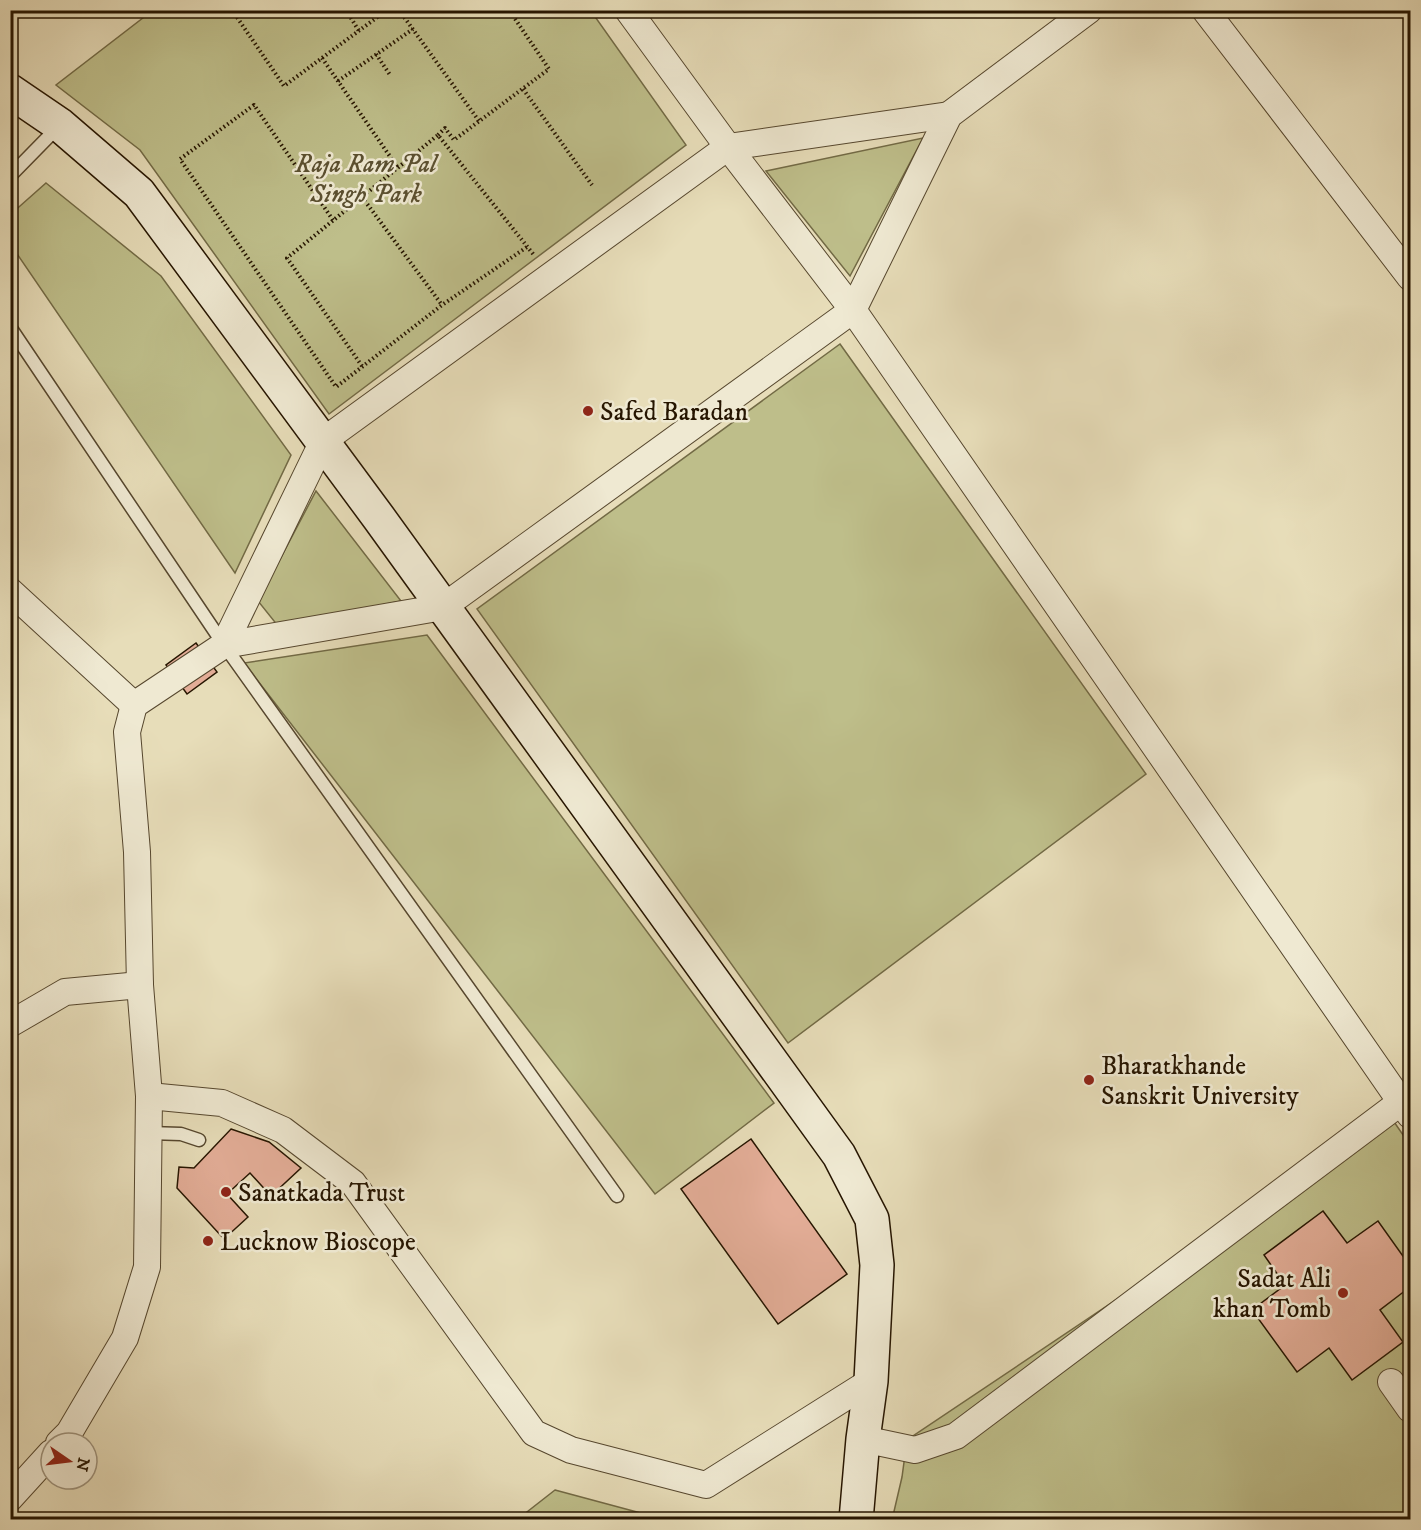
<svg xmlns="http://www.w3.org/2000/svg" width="1421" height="1530" viewBox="0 0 1421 1530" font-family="'IM FELL DW Pica',serif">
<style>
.green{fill:#bebe8a;stroke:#726a45;stroke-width:1.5}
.building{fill:#e3ad97;stroke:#261500;stroke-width:1.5}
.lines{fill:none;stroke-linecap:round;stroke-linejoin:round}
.lane-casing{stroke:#56472e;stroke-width:15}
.street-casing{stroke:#56472e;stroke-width:28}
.secondary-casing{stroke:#261500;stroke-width:36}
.path{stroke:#261500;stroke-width:4;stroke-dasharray:1.5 3;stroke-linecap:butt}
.lane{stroke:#efe9d2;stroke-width:12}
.street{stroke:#efe9d2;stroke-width:26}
.secondary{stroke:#efe9d2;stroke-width:33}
.poi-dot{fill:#8f2418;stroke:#efe9d2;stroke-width:2}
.labels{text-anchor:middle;stroke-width:5;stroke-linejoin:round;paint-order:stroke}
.park-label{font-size:26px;font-style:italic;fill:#5b5030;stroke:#efe9d2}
.poi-label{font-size:26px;fill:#261500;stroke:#efe9d2;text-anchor:start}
</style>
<rect width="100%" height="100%" fill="#e7ddb9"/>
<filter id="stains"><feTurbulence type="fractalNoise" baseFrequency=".00333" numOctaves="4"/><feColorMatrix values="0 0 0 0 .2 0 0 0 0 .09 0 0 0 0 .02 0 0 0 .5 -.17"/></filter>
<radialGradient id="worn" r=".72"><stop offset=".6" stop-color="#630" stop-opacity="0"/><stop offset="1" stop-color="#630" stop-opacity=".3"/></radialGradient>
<g class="green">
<path d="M152 11H591L686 145 329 414 140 150 56 85Z"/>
<path d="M923 138 850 276 766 171Z"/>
<path d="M46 183 161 276 291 455 235 573 11 245V214Z"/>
<path d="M840 344 1146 774 788 1043 477 609Z"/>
<path d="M316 491 401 601 278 626 258 601Z"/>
<path d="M427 635 774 1103 655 1194 244 663Z"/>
<path d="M1390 1116 1410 1145V1519L892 1520 902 1477 907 1440Z"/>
<path d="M555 1490 663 1519H518Z"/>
</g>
<g class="building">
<path d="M196 643 217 672 187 694 166 665Z"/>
<path d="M231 1129 269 1142 301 1168 271 1196 250 1173 227 1194 248 1217 224 1239 177 1188 179 1167 194 1168Z"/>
<path d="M751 1139 847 1274 778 1324 681 1189Z"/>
<path d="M1323 1211 1347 1243 1378 1221 1410 1266V1287L1380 1310 1403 1342 1352 1380 1329 1348 1297 1372 1252 1310 1285 1285 1264 1255Z"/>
</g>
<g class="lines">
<g class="lane-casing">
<g id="lane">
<path d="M10 176 60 125"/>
<path d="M10 327 224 645 617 1196"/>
<path d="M149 1133 181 1134 199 1140"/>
</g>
</g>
<g class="street-casing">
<g id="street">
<path d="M628 10 728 147 853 310 1410 1115"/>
<path d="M1205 10 1410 277"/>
<path d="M10 591 134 705"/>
<path d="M224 645 323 441 728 147 949 115"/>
<path d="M10 1024 65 992 140 985"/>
<path d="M149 1096 222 1103 283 1130 353 1183 534 1433 571 1450 706 1485 871 1381"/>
<path d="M1391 1382 1410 1409"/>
<path d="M863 1439 915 1450 956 1436 1401 1102"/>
<path d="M59 1443 69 1433 125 1338 147 1267 149 1096 140 985 137 852 127 732 134 705 224 645 443 607 853 310 949 115 1089 10"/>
<path d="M10 1498 51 1453"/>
</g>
</g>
<g class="secondary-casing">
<path id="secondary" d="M10 91 60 125 139 193 379 518 839 1155 872 1219 877 1265 871 1381 863 1439 856 1520"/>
</g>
<g class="path">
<path d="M232 10 284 86 387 10"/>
<path d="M346 10 359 31"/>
<path d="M399 10 479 121"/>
<path d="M376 54 390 75"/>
<path d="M322 58 398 168"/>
<path d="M338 81 413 29"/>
<path d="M523 89 592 185"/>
<path d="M438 135 445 128 454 140 549 69 509 10"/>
<path d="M362 197 442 305"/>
<path d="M333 220 254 105 180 159 336 387 442 305 527 247"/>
<path d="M362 366 287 258 438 135 534 255"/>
</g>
<use href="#lane" class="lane"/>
<use href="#street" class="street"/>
<use href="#secondary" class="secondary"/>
</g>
<g class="poi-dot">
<circle cx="588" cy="411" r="6"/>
<circle cx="1089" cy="1080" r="6"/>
<circle cx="226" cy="1192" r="6"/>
<circle cx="208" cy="1241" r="6"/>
<circle cx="1343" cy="1293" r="6"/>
</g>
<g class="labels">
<g class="park-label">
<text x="366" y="172">Raja Ram Pal<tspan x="366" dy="30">Singh Park</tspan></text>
</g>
<g class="poi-label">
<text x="600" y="420">Safed Baradan</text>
<text x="1101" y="1074">Bharatkhande<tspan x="1101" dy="30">Sanskrit University</tspan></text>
<text x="238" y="1201">Sanatkada Trust</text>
<text x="220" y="1250">Lucknow Bioscope</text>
<text x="1331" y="1287" text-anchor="end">Sadat Ali<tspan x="1331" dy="30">khan Tomb</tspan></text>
</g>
</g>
<rect width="1421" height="1530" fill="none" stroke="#e7ddb9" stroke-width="36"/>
<rect x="12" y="12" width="1397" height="1506" fill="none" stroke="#261500" stroke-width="3"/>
<rect x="18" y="18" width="1385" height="1494" fill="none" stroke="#261500" stroke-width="1.5"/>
<g transform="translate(69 1461) rotate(104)"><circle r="28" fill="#efe9d2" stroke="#9f947e" stroke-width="1.5"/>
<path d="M0-4.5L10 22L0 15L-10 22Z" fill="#8f2418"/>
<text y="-9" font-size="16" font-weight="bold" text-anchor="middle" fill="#261500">N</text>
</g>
<rect width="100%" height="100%" filter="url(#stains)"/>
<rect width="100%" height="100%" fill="url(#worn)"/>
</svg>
